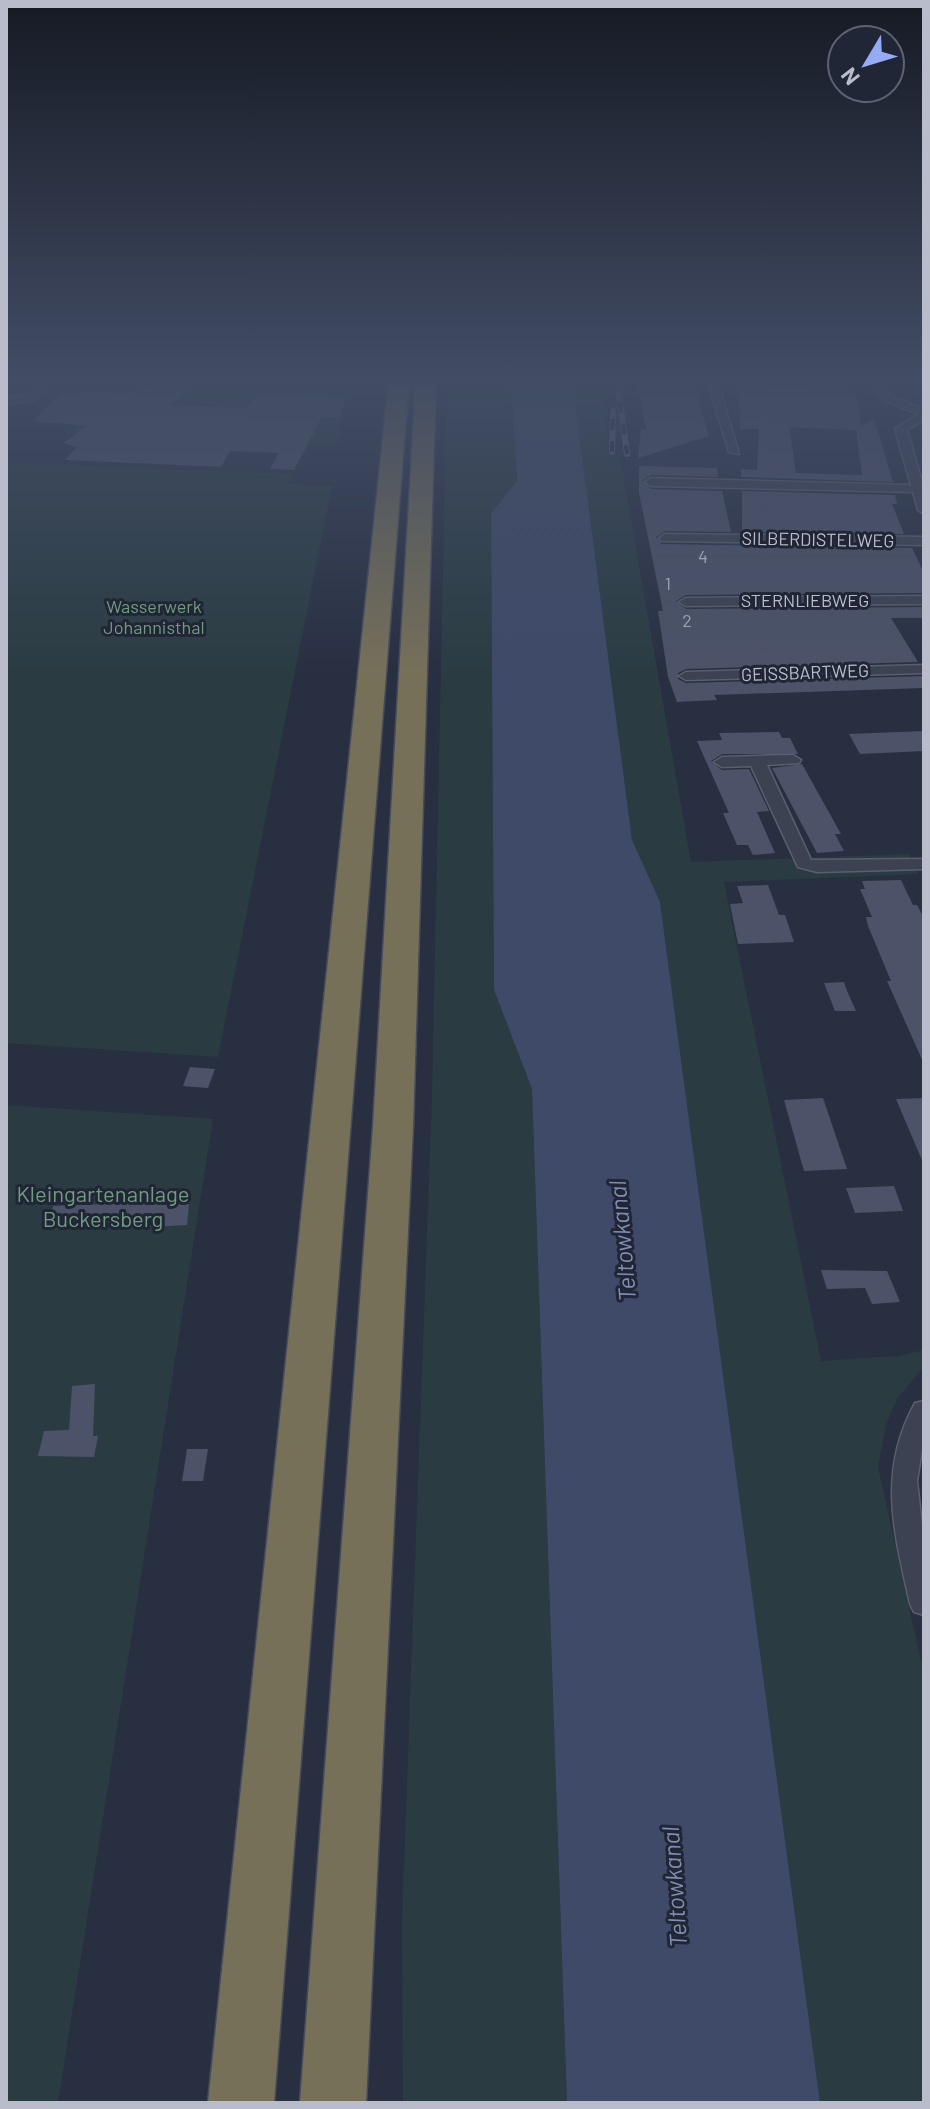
<svg xmlns="http://www.w3.org/2000/svg" width="930" height="2109" viewBox="0 0 930 2109" font-family="Barlow,sans-serif">
<style>
.green{fill:#2a3c42}
.water{fill:#3f4a69}
.building{fill:#4c5368;fill-rule:evenodd}
.lines{fill:none;stroke-linecap:round;stroke-linejoin:round}
.minor-casing{stroke:#5a5f6e;stroke-width:3}
.motorway-casing{stroke:#474c5b;stroke-width:3}
.minor{fill:#3c4251;fill-rule:evenodd}
.motorway{fill:#777059;fill-rule:evenodd}
.rail-casing{stroke:#5e6578;stroke-width:6}
.rail{stroke:#212636;stroke-width:4;stroke-dasharray:11;stroke-linecap:butt}
.labels{text-anchor:middle;stroke-width:6;stroke-linejoin:round;paint-order:stroke}
.far-street-label{font-size:18px;fill:#b9bdcb;stroke:#212636}
.number-label{font-size:18px;fill:#9ea2b2}
.far-park-label{font-size:18px;fill:#719b81;stroke:#212636}
.park-label{font-size:22px;fill:#719b81;stroke:#212636}
.water-label{font-size:24px;font-style:italic;fill:#828eb1;stroke:#212636}
</style>
<rect width="100%" height="100%" fill="#282f41"/>
<g class="green">
<path d="M54 380H123L98 396H45Z"/>
<path d="M147 380H353L337 445 64 434Z"/>
<path d="M447 380H511L517 481 491 513 494 990 532 1089 567 2103H403L402 1922 432 1097Z"/>
<path d="M572 380H603L608 455 620 457 691 862 909 854 918 874 724 882 821 1361 899 1356 924 1350V1366L897 1399 886 1424 878 1467 924 1675V2103H820L660 902 632 841Z"/>
<path d="M6 463 294 474 289 484 332 486 218 1057 6 1043Z"/>
<path d="M6 1105 213 1119 58 2103H6Z"/>
</g>
<path class="water" d="M511 380H572L632 840 660 902 820 2103H567L532 1089 494 990 491 513 517 481Z"/>
<g class="building">
<path d="M636 380H672L674 385H694L709 436 638 458 641 429H646Z"/>
<path d="M739 380H766L770 388 808 389 807 384 845 385 848 391H856L861 426 874 419 893 482 741 477V469L757 470 759 429H740ZM789 427 856 430 862 475 796 473Z"/>
<path d="M156 384 191 387 169 405 246 408 256 394 345 398 340 417H322L294 470 270 469 279 453 230 451 221 467 65 460 77 447 63 443 88 426 33 421 63 392 132 393 141 388 152 389Z"/>
<path d="M639 466 717 468 718 477 651 475 642 481 651 489 722 491 731 532 665 531 656 537 661 544 912 548 924 573V593L686 595 676 601 686 609 924 607V618H891L918 662 686 669 678 673V679L686 683 924 676V688L714 695 717 700 677 702 668 677 658 611H663L639 493Z"/>
<path d="M742 491 895 495 897 504H892L904 534 742 532Z"/>
<path d="M924 731V751L860 754 849 734Z"/>
<path d="M779 732 782 738H790L798 754H722L711 761 722 770 749 769 769 811 757 812 775 853 753 855 748 845H737L723 813H729L697 741 722 740 719 733Z"/>
<path d="M802 764 841 834H835L844 851 817 853 772 768Z"/>
<path d="M901 880 913 905H917L924 918V1064L887 981H891L868 926 866 917H872L860 889H865L862 881Z"/>
<path d="M768 885 779 915H785L794 942 738 944 730 904 743 903 737 886Z"/>
<path d="M844 982 847 991 856 1011H835L824 983Z"/>
<path d="M190 1067 215 1069 208 1088 183 1086Z"/>
<path d="M823 1098 847 1169 804 1171 784 1100Z"/>
<path d="M924 1098V1165L896 1099Z"/>
<path d="M894 1186 903 1211 855 1213 846 1188Z"/>
<path d="M164 1202V1205L189 1204 187 1225 114 1229V1224L49 1229 53 1206Z"/>
<path d="M821 1270 887 1271 900 1302 872 1304 865 1288 827 1289Z"/>
<path d="M95 1384 93 1436H98L94 1457 38 1456 44 1431 69 1430 72 1386Z"/>
<path d="M187 1449H208L203 1481H182Z"/>
</g>
<g class="lines">
<g class="minor-casing">
<g id="minor">
<path d="M38 380H48L36 400 6 404V398L28 395Z"/>
<path d="M707 380H717L739 454 729 452Z"/>
<path d="M864 380H874L891 396 924 409V420L907 430 924 489V514L918 510 913 492 651 486 645 482 651 478 911 485 895 429 918 414 883 400Z"/>
<path d="M665 534 924 537V545L661 541 659 538Z"/>
<path d="M924 596V604L686 606 679 602 686 598Z"/>
<path d="M924 665V673L686 680 679 676 686 672Z"/>
<path d="M793 755 801 760 799 763 767 765 811 860 924 859V869L817 872 798 867 751 766 722 767 714 762 722 757Z"/>
<path d="M924 1401V1437L917 1481 924 1543V1615L914 1612 910 1604C894 1532 877 1472 915 1403Z"/>
</g>
</g>
<g class="motorway-casing">
<g id="motorway">
<path d="M389 380H409L274 2103H208Z"/>
<path d="M416 380H436L413 1127 366 2103H300L373 1127Z"/>
</g>
</g>
<use href="#minor" class="minor"/>
<use href="#motorway" class="motorway"/>
<g class="rail-casing">
<g id="rail">
<path d="M617 380 627 454"/>
<path d="M612 452 613 411"/>
</g>
</g>
<use href="#rail" class="rail"/>
</g>
<linearGradient id="sky" x2="0" y2="1"><stop stop-color="#161a24"/><stop offset="0.56" stop-color="#424d65"/><stop offset="1" stop-color="#424d65" stop-opacity="0"/></linearGradient>
<rect width="930" height="675" fill="url(#sky)"/>
<g class="labels">
<g class="far-street-label">
<text transform="translate(818 540) rotate(1)" y="6">SILBERDISTELWEG</text>
<text x="805" y="607">STERNLIEBWEG</text>
<text transform="translate(805 673) rotate(-2)" y="6">GEISSBARTWEG</text>
</g>
<g class="number-label">
<text x="703" y="563">4</text>
<text x="668" y="590">1</text>
<text x="687" y="627">2</text>
</g>
<g class="far-park-label">
<text x="154" y="613">Wasserwerk<tspan x="154" dy="21">Johannisthal</tspan></text>
</g>
<g class="park-label">
<text x="103" y="1202">Kleingartenanlage<tspan x="103" dy="25">Buckersberg</tspan></text>
</g>
<g class="water-label">
<text transform="translate(623 1241) rotate(-95)" y="8">Teltowkanal</text>
<text transform="translate(675 1887) rotate(-94)" y="8">Teltowkanal</text>
</g>
</g>
<rect width="930" height="2109" fill="none" stroke="#b9bdcb" stroke-width="16"/>
<g transform="translate(866 64) rotate(232)"><circle r="38" fill="#212636" stroke="#5e6272" stroke-width="2"/>
<path d="M0-6L14 30L0 20L-14 30Z" fill="#95acf4"/>
<text y="-12" font-size="22" font-weight="bold" text-anchor="middle" fill="#b9bdcb">N</text>
</g>
</svg>
